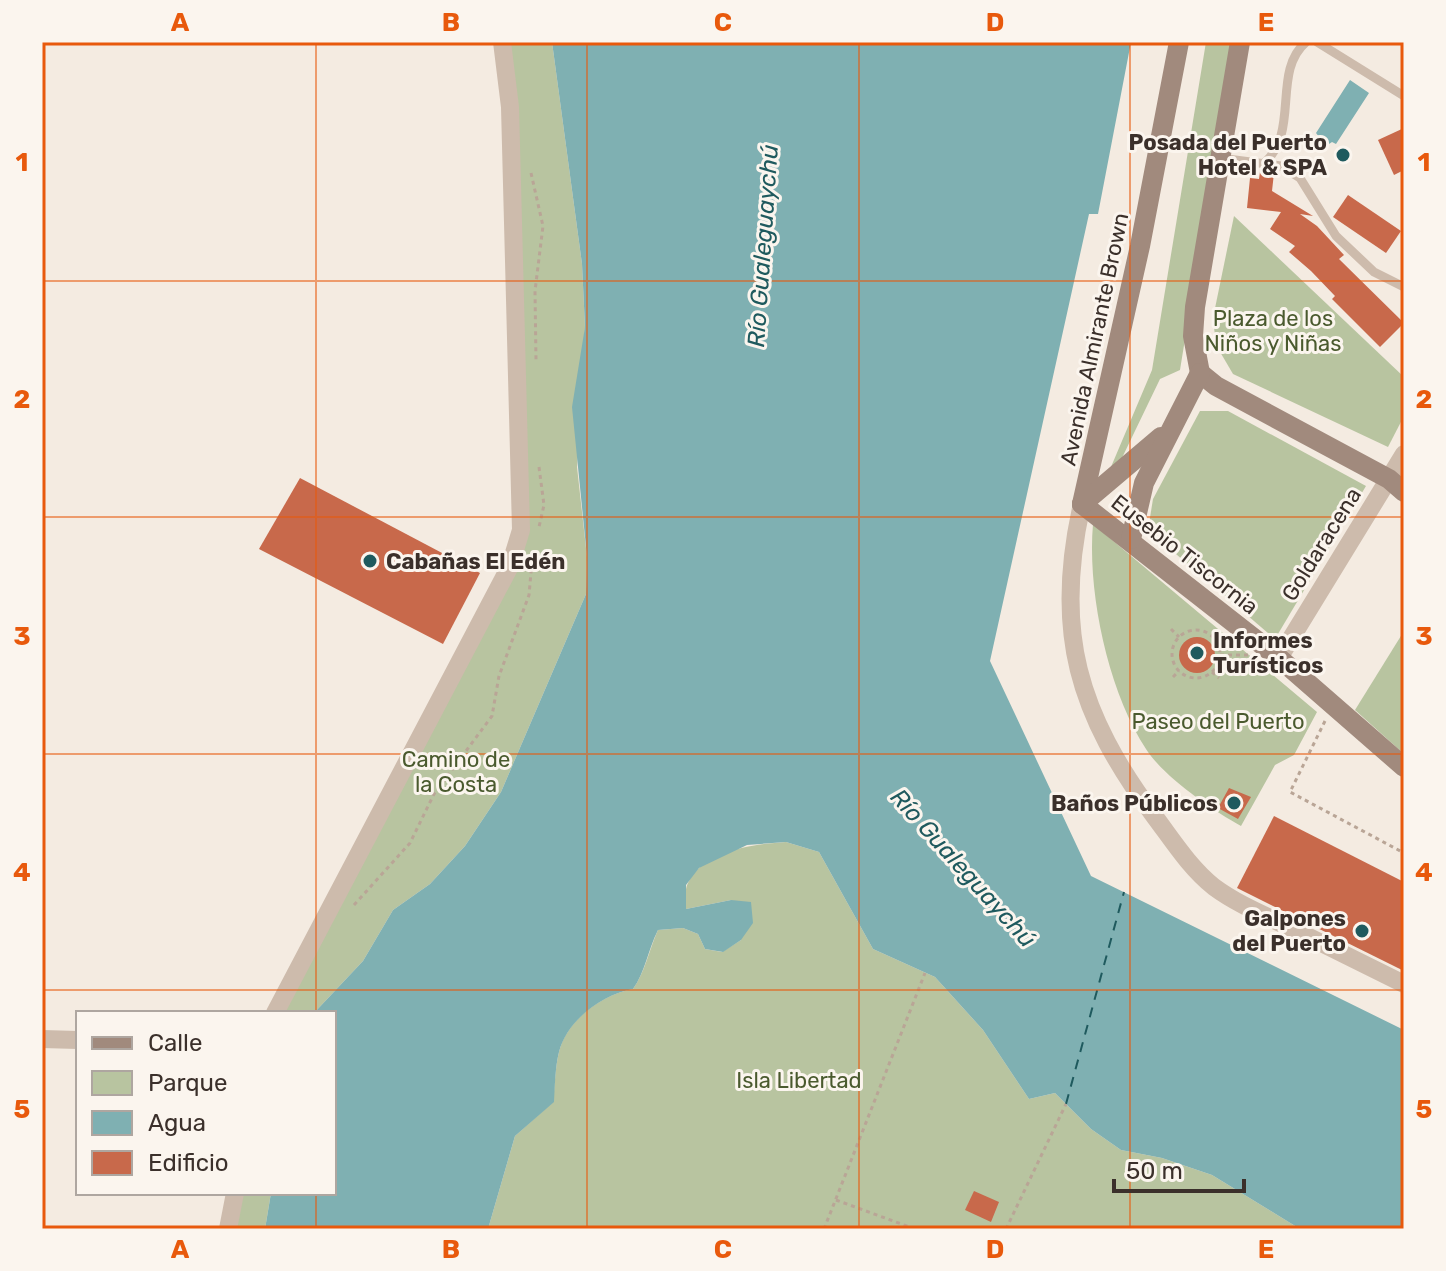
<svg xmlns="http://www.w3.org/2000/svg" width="1446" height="1271" viewBox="0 0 1446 1271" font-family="Rubik,sans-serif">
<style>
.green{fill:#b8c4a0}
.water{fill:#7fb0b2}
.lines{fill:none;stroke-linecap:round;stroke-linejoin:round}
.ferry{stroke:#1f5a5e;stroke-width:2;stroke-dasharray:10 8;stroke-linecap:butt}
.building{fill:#c8694b}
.path{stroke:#b9a596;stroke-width:3;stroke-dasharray:4 4;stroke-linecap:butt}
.lane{stroke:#cdbbac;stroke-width:9}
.street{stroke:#cdbbac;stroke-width:18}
.secondary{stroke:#a18a7d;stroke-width:20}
.grid{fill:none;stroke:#e8590c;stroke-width:2;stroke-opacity:0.55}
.poi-dot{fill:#1f5a5e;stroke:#fbf5ee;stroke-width:3}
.labels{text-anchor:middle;stroke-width:6;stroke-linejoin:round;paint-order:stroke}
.poi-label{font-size:22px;font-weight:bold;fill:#3b302b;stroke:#fbf5ee;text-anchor:end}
.park-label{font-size:22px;fill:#4a5a2e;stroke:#fbf5ee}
.street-label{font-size:22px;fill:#3b302b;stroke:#fbf5ee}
.water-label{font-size:24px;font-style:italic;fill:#1f5a5e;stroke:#fbf5ee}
.neatline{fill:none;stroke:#e8590c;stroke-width:3}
.grid-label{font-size:26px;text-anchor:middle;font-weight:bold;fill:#e8590c}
</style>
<rect width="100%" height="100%" fill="#f4ebe1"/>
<g class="green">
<path d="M502 42H552L582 264 585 327 577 467 587 557 586 594 501 792 465 846 430 884 393 910 363 961 314 1013H275L521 530Z"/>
<path d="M1206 42H1233L1180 370 1160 379 1121 460 1108 474 1152 370Z"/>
<path d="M1234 216 1404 377V416L1388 447 1233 374 1216 345 1213 318Z"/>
<path d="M1200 411H1228L1366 486 1275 639 1148 530 1153 499Z"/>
<path d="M1093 524 1317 712 1294 755 1275 765 1241 826C1212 810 1164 777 1146 749 1108 691 1087 592 1093 524Z"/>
<path d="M1404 631V754L1355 710Z"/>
<path d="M786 842 819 852 873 949 935 977 983 1030 1029 1099 1055 1093 1091 1129 1121 1150 1162 1158 1212 1175 1300 1229H488L515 1136 553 1102C555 1086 555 1068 559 1052 567 1019 603 994 633 989 645 972 649 950 658 930L683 928 698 934 705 949 722 952 741 940 731 900 686 909C686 901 684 890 688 883 703 850 755 844 786 842Z"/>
<path d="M235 1193H271L265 1229H228Z"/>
</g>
<g class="water">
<path d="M552 42H1131L1098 214H1089L990 661 1091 876 1404 1030V1229H1300L1212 1175 1162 1158 1121 1150 1091 1129 1055 1093 1029 1099 983 1030 935 977 873 949 819 852 786 842 747 845 699 868 686 885V909L731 900 751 902 753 923 741 940 723 952 705 949 698 934 683 928 658 930C648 950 645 972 633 989 603 994 567 1020 559 1052 555 1068 555 1086 554 1102L515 1136 488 1229H265L271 1193H334V1013H314L363 961 393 910 430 884 465 846 501 792 586 594 587 557 572 407 585 327 582 264Z"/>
<path d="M1350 80 1369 93 1336 144 1332 142 1326 146 1316 133Z"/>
</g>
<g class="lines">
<path class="ferry" d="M1066 1104 1124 892"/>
</g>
<g class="building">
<path d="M1404 128V170L1394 175 1378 140Z"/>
<path d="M1260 172 1274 173 1272 191 1313 216 1300 214 1317 226 1344 255 1339 259 1404 323 1380 347 1332 299 1335 296 1311 271 1289 252 1295 246 1270 229 1281 212 1247 208 1250 178 1259 179Z"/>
<path d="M1348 195 1401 231 1386 253 1333 217Z"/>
<path d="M300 478 480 573 443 644 259 549Z"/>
<circle cx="1197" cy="655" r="18"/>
<path d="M1229 788 1251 797 1238 819 1218 808Z"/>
<path d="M1274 816 1404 882V971L1237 888Z"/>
<path d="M974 1191 999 1202 991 1222 965 1210Z"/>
</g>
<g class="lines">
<g class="path">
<path d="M531 173 543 226 535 291 536 360"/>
<path d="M539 467 544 505 539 527"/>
<path d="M1171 629 1179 637"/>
<circle cx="1196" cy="654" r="24"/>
<path d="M1220 655H1248"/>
<path d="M1212 672 1219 678"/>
<path d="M1173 677 1179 671"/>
<path d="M1325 721 1290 792 1404 853"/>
<path d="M354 905 410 843 434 794 492 716 499 676 529 595 532 561"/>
<path d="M836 1200 915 1229"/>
<path d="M824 1229 925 973"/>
<path d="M1006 1229 1066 1104"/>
</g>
<g class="lane">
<path d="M1317 42 1404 96"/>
<path d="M1220 158 1281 166 1300 178 1336 236 1374 272 1404 287"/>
<path d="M1263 164C1301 133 1271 72 1306 42"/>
</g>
<g class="street">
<path d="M1082 504C1053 631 1078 714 1155 817 1173 841 1190 868 1214 887 1237 904 1264 915 1289 927 1327 946 1366 965 1404 984"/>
<path d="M1279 658 1404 454"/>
<path d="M275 1013 510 566 521 530 510 107 502 42"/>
<path d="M42 1039 78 1040"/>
<path d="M228 1229 235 1193"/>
</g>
<g class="secondary">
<path d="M1200 373 1193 336 1195 307 1240 42"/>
<path d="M1200 373 1216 386 1389 479 1404 492"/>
<path d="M1082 504 1140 246 1179 42"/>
<path d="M1082 504 1279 658 1404 767"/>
<path d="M1082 504 1161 437"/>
<path d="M1131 539 1144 483 1200 373"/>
</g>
</g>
<path class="grid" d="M316 42V1013M587 42V1229M859 42V1229M1130 42V1229M42 281H1404M42 517H1404M42 754H1404M42 990H1404M316 1193V1229"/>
<g class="poi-dot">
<circle cx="1343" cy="155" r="8"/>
<circle cx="370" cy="561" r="8"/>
<circle cx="1197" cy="653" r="8"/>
<circle cx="1234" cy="803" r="8"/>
<circle cx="1362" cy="931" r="8"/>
</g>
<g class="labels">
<g class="poi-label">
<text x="1327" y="150">Posada del Puerto<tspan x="1327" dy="25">Hotel &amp; SPA</tspan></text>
<text x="386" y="569" text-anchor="start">Cabañas El Edén</text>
<text x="1213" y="648" text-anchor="start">Informes<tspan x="1213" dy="25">Turísticos</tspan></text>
<text x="1218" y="811">Baños Públicos</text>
<text x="1346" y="926">Galpones<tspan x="1346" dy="25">del Puerto</tspan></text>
</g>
<g class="park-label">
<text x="1273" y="326">Plaza de los<tspan x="1273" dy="25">Niños y Niñas</tspan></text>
<text x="1218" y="729">Paseo del Puerto</text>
<text x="456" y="767">Camino de<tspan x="456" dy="25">la Costa</tspan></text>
<text x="799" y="1088">Isla Libertad</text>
</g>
<g class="street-label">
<text transform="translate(1094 339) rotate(-78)" y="8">Avenida Almirante Brown</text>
<text transform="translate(1321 544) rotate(-58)" y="8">Goldaracena</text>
<text transform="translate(1185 554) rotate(38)" y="8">Eusebio Tiscornia</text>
</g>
<g class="water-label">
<text transform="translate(763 246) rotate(-86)" y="8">Río Gualeguaychú</text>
<text transform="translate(963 868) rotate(48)" y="8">Río Gualeguaychú</text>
</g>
</g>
<rect width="1446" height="1271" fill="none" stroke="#fbf5ee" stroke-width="88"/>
<rect x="76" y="1011" width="260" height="184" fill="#fbf5ee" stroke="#aea6a0" stroke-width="2"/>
<rect x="92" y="1037" width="40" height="12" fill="#a18a7d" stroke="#aea6a0" stroke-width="2"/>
<text x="148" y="1051" font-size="24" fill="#3b302b">Calle</text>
<rect x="92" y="1071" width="40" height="24" fill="#b8c4a0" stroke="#aea6a0" stroke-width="2"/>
<text x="148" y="1091" font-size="24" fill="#3b302b">Parque</text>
<rect x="92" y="1111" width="40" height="24" fill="#7fb0b2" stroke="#aea6a0" stroke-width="2"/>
<text x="148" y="1131" font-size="24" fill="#3b302b">Agua</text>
<rect x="92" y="1151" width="40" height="24" fill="#c8694b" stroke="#aea6a0" stroke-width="2"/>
<text x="148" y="1171" font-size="24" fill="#3b302b">Edificio</text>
<path d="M1114 1179v12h130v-12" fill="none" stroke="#3b302b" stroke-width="4"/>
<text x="1126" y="1179" font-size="24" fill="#3b302b" stroke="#fbf5ee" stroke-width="6" paint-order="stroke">50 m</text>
<rect x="44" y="44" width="1358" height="1183" class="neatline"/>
<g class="grid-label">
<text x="180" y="31">A</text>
<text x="451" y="31">B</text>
<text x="723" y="31">C</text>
<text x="995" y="31">D</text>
<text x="1266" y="31">E</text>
<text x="22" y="171">1</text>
<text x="1424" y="171">1</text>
<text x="22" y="408">2</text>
<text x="1424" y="408">2</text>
<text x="22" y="645">3</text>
<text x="1424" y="645">3</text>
<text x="22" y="881">4</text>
<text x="1424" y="881">4</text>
<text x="22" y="1118">5</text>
<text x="1424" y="1118">5</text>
<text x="180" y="1258">A</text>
<text x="451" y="1258">B</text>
<text x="723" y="1258">C</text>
<text x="995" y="1258">D</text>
<text x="1266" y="1258">E</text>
</g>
</svg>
